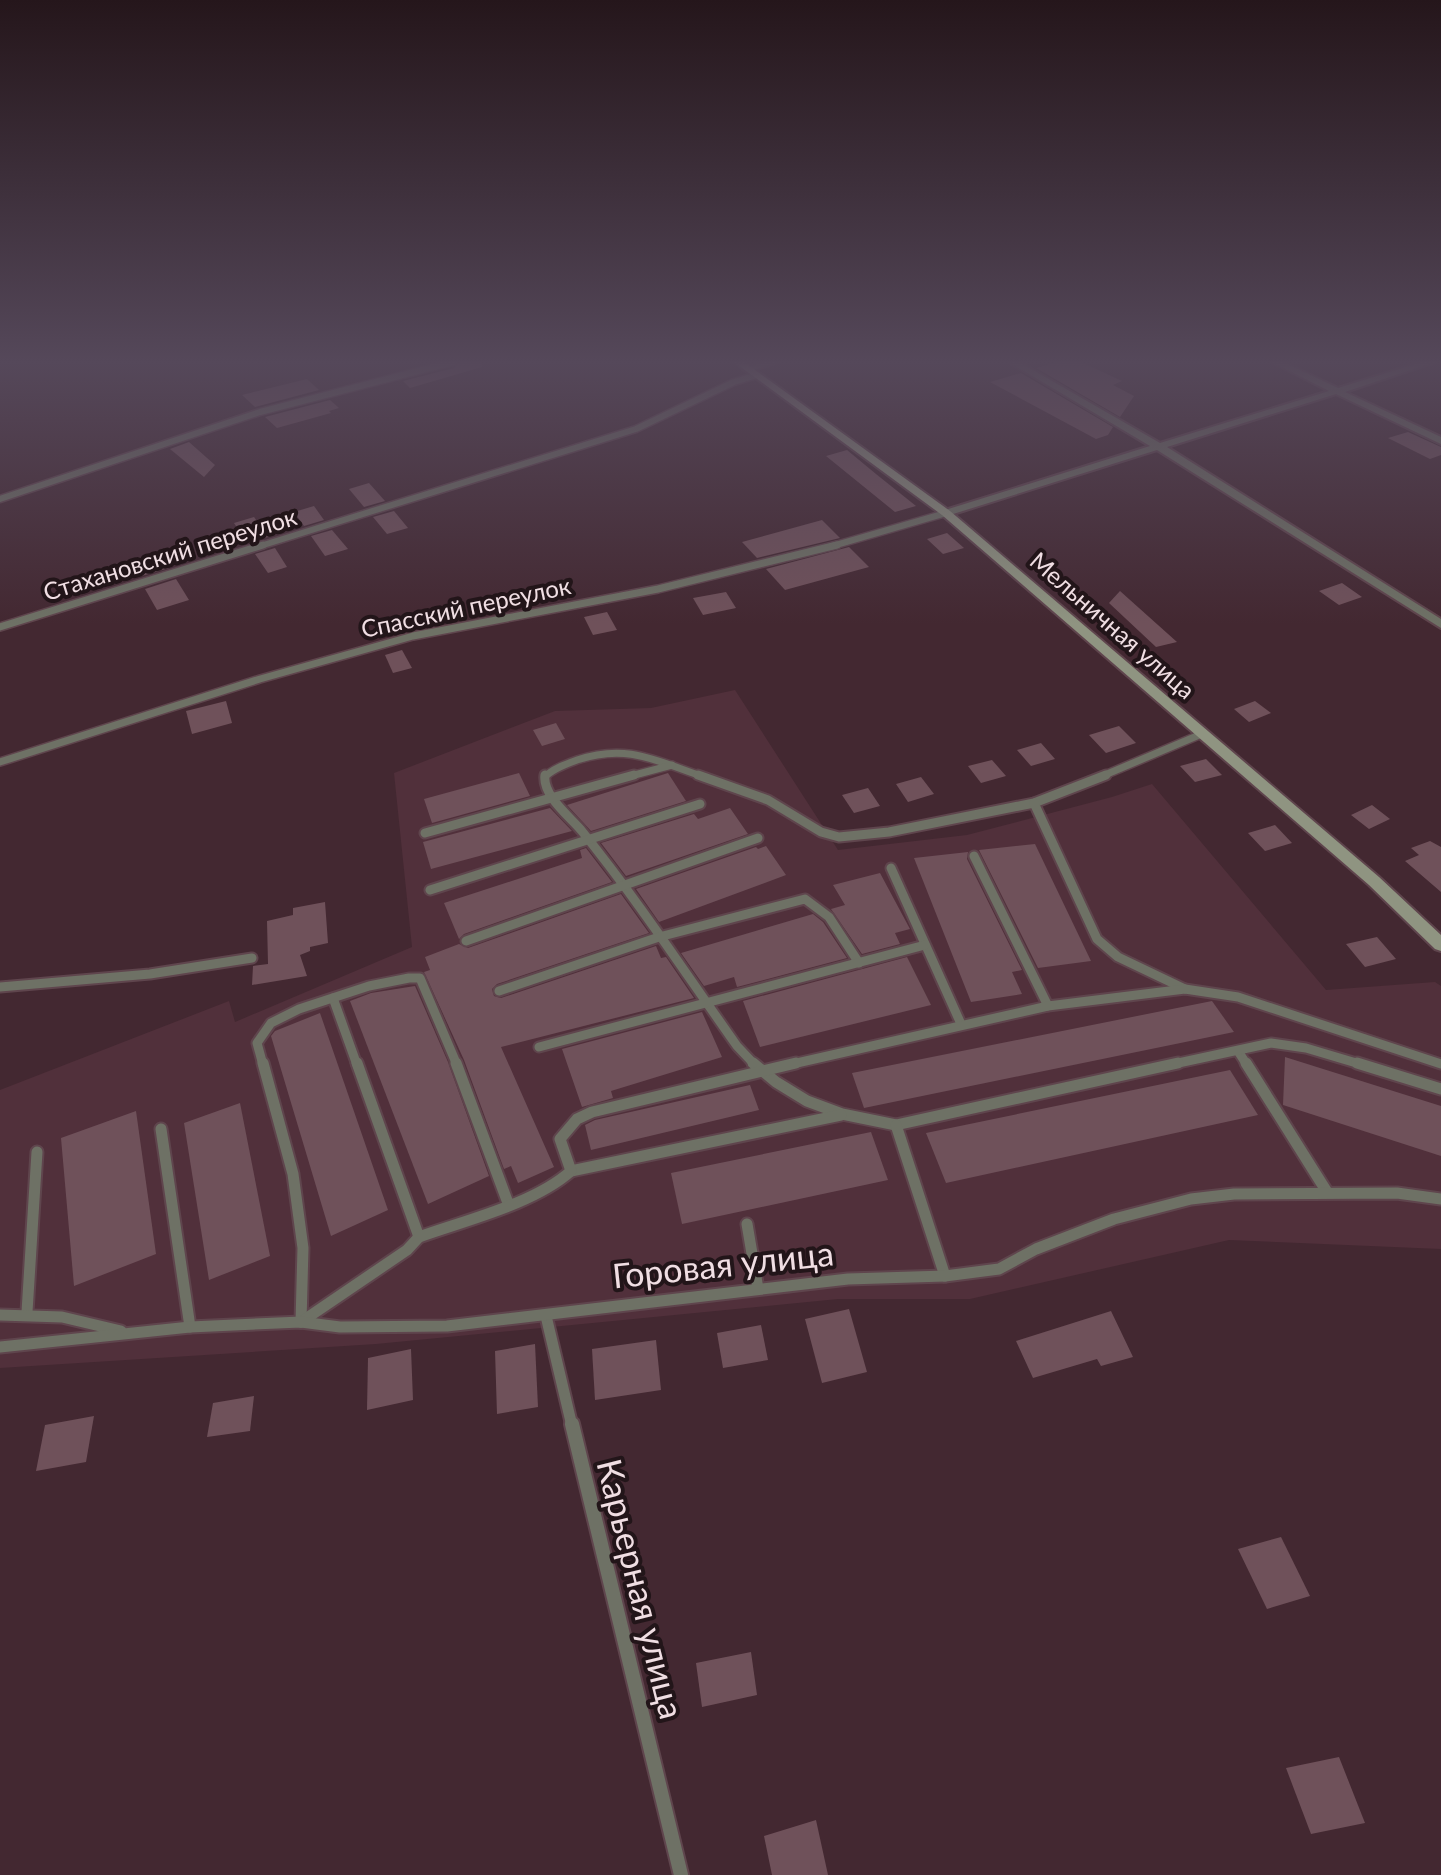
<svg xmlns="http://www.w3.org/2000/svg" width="1441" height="1875" viewBox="0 0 1441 1875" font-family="Lato,sans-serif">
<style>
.built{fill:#51303b}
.building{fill:#6f515a}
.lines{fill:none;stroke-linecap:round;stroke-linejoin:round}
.service-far4-casing{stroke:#5f454d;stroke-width:9}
.service-far3-casing{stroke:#5f454d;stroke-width:10}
.service-far2-casing{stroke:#5f454d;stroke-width:13}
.service-far1-casing{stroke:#5f454d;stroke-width:15}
.service-casing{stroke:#5f454d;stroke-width:18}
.minor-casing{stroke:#5f454d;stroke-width:4}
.secondary-casing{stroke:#5f454d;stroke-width:4}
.service-far4{stroke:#6e7165;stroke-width:6}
.service-far3{stroke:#6e7165;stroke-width:7}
.service-far2{stroke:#6e7165;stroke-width:9}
.service-far1{stroke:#6e7165;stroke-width:11}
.service{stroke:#6e7165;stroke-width:14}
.minor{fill:#6e7165;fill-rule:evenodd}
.secondary{fill:#8f9481;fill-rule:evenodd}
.labels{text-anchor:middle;stroke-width:8;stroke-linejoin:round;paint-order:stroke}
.far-street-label{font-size:24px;fill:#f0dee3;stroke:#221519}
.near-street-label{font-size:34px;fill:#f0dee3;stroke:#221519}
</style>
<rect width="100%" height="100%" fill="#432831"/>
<path class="built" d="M735 690 838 850 967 835 1112 797 1152 784 1326 990 1435 982 1441 986V1249L1229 1240 970 1299H838L376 1344 0 1368V1090L229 1001 235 1022 412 947 394 773 555 711 651 708Z"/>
<g class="building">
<path d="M459 362H482V367L410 388 403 381 454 368Z"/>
<path d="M1057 362H1081L1122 381 1113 385 1134 396 1120 417 1036 368Z"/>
<path d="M1021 373 1113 427 1108 435 1096 439 990 382Z"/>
<path d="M307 379 319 390 255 407 242 395Z"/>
<path d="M330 400 339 408 329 411 331 413 277 428 265 417Z"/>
<path d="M1408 432 1441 447V455L1430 459 1388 438Z"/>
<path d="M189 442 215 465 204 477 170 449Z"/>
<path d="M847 450 876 474 916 506 895 512 826 456Z"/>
<path d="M369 483 385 501 364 507 349 489Z"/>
<path d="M314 506 324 520 304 526 294 512Z"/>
<path d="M394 511 408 528 387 534 373 517Z"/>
<path d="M254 517 268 537 247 543 234 523Z"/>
<path d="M822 520 840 538 757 558 742 542Z"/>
<path d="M332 530 348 549 325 556 311 536Z"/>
<path d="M947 533 964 548 943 554 927 539Z"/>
<path d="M849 547 869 567 785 590 766 569Z"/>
<path d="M275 548 287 567 268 573 255 554Z"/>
<path d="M159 552 169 568 138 577 129 560Z"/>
<path d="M176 579 189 600 157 610 145 589Z"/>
<path d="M1342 583 1362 597 1339 605 1319 591Z"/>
<path d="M1120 591 1177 642 1156 647 1109 603Z"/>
<path d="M726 592 736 608 703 615 693 598Z"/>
<path d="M607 612 617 630 593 635 584 617Z"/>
<path d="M402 650 412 668 393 673 385 655Z"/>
<path d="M226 701 232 723 192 734 186 711Z"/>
<path d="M1255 701 1271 713 1249 722 1234 709Z"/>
<path d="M556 723 565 739 542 746 533 730Z"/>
<path d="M1119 726 1136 743 1106 753 1089 735Z"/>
<path d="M1041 743 1055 759 1031 766 1017 750Z"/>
<path d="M1206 759 1222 775 1195 782 1180 766Z"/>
<path d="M992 760 1006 776 981 783 968 766Z"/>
<path d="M519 773 530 796 432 823 424 799Z"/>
<path d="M668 773 686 801 591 831 567 805Z"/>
<path d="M921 777 934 794 908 802 896 784Z"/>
<path d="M868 788 880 806 854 813 842 795Z"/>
<path d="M1372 805 1390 819 1369 829 1351 815Z"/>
<path d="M550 808 572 831 431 869 423 842Z"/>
<path d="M730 808 748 834 626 876 601 843 694 814 698 819Z"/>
<path d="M1275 825 1292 843 1265 851 1248 833Z"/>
<path d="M1430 841 1441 847V892L1405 861 1419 855 1411 848Z"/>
<path d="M1035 844 1091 961 1038 968 979 850Z"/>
<path d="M766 846 786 875 659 922 636 889 756 847 758 849Z"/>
<path d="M586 848 612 882 464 934 459 939 444 903 582 858 580 850Z"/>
<path d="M968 852 967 859 1022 970 1012 972 1022 994 971 1002 914 858Z"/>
<path d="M880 873 910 929 895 933 900 944 862 954 831 909 845 905 833 885Z"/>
<path d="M621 894 649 933 497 984 492 989 494 996 501 998 656 946 661 958 666 957 694 998 501 1047 554 1167 518 1183 511 1166 504 1169 464 1060 424 972 430 970 425 957 459 944 468 948Z"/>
<path d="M325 902 328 943 310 947V951L300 955 307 976 252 985 253 966 268 964 267 921 293 915V908Z"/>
<path d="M813 914 823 922 847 958 737 987 734 977 704 986 681 953Z"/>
<path d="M1377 937 1396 959 1365 967 1346 944Z"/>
<path d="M907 957 931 1005 760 1047 743 1001Z"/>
<path d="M415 986 448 1062 489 1176 428 1204 350 1001 371 993Z"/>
<path d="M1212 1001 1234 1032 864 1108 852 1073Z"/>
<path d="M702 1012 722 1057 611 1091 613 1098 582 1107 562 1049Z"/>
<path d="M320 1013 388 1210 331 1236 271 1036 275 1031Z"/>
<path d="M1285 1057 1441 1106V1156L1283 1105Z"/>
<path d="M1230 1070 1258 1115 946 1183 926 1133Z"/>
<path d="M750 1085 759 1110 591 1150 585 1125 595 1120Z"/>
<path d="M240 1103 270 1256 209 1280 184 1123Z"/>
<path d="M136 1111 156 1254 74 1286 61 1138Z"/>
<path d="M871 1132 888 1180 682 1224 671 1173Z"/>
<path d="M849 1309 867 1372 822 1383 805 1319Z"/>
<path d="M1111 1311 1133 1357 1101 1366 1097 1359 1033 1378 1016 1341Z"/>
<path d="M761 1325 768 1360 723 1368 717 1333Z"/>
<path d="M656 1340 661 1390 595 1400 592 1349Z"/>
<path d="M535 1344 538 1407 497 1414 495 1351Z"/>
<path d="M411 1349 413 1400 367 1410 368 1358Z"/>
<path d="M254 1396 250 1431 207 1437 213 1403Z"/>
<path d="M94 1416 86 1462 36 1471 45 1425Z"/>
<path d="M1281 1537 1310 1596 1267 1609 1238 1549Z"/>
<path d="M751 1652 757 1695 702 1707 696 1663Z"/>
<path d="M1339 1757 1365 1823 1311 1834 1286 1768Z"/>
<path d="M816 1820 828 1875H772L764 1836Z"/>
</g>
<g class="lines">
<g class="service-far4-casing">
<g id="service-far4">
<path d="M0 499 260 412 453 362"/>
<path d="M257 547 636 429 734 382 757 375"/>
<path d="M829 547 946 513"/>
</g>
</g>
<g class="service-far3-casing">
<g id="service-far3">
<path d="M0 627 263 545"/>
<path d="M0 762 260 679 413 636 658 589 837 545"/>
<path d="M545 777C552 769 566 764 577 760 628 743 656 761 704 777"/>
<path d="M627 777 672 765"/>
<path d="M1100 777 1204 733"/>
</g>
</g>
<g class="service-far2-casing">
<g id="service-far2">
<path d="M545 775C542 795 569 816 581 830 637 899 686 974 737 1046L755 1065"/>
<path d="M698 775 768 800 821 832 839 837 889 832 1034 803 1106 775"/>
<path d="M1034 803 1097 939 1118 957 1185 989"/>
<path d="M425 833 634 775"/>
<path d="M974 856 1048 1006"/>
<path d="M891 868 961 1024"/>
<path d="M430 890 700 804"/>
<path d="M466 941 758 838"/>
<path d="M0 987 150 974 252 958"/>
<path d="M499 991 659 937 805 899 829 917 859 963"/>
<path d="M333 998 357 1065"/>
<path d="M539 1047 925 945"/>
<path d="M1238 1051 1247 1065"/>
<path d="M263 1065 257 1043 271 1023 299 1009 369 986 409 978H420L457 1065"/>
<path d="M788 1065 1048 1006 1185 989 1238 997 1441 1064"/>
<path d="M1169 1065 1271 1043 1306 1048 1363 1065"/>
</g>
</g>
<g class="service-far1-casing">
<g id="service-far1">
<path d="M263 1063 293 1174 303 1248 301 1322"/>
<path d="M357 1063 419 1237"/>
<path d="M456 1063 508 1203"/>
<path d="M753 1063 776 1082 807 1101 842 1114 896 1125 1178 1063"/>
<path d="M1246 1063 1327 1192"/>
<path d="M1357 1063 1441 1089"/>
<path d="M896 1125 945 1276"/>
<path d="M161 1129 190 1327"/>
<path d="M571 1171 841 1115"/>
<path d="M747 1224 758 1289"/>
<path d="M27 1312 37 1152"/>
<path d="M0 1315 62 1317 121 1331"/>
<path d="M546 1316 572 1426"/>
<path d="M301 1322 407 1250 419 1237C466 1220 534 1204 571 1171L560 1139 577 1119 592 1112 796 1063"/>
<path d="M0 1347 190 1327 301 1322 340 1327 447 1326 848 1279 945 1276 999 1269 1036 1249 1114 1219 1191 1199 1234 1194 1397 1193 1441 1199"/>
</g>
</g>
<g class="service-casing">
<path id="service" d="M572 1424 681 1875"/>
</g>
<g class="minor-casing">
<g id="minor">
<path d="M764 362H778L748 372 743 369Z"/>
<path d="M1009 362H1019L1160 443 1329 391 1272 362H1283L1338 388 1422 362H1435L1345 392 1441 437V444L1336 394 1167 447 1441 619V628L1157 450 950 515H942V511L1150 446Z"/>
</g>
</g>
<g class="secondary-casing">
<path id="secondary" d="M734 362H744L950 511 1379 877 1441 935V951L1435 949 1369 885 942 515Z"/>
</g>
<use href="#service-far4" class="service-far4"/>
<use href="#service-far3" class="service-far3"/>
<use href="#service-far2" class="service-far2"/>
<use href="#service-far1" class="service-far1"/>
<use href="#service" class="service"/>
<use href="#minor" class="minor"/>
<use href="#secondary" class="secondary"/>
</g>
<linearGradient id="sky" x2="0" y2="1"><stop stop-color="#25161b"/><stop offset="0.58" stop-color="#55485a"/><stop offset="1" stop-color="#55485a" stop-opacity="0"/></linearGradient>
<rect width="1441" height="624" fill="url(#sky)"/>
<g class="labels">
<g class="far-street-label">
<text transform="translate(170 555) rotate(-17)" y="8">Стахановский переулок</text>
<text transform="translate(466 608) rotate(-12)" y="8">Спасский переулок</text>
<text transform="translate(1112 626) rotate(41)" y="8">Мельничная улица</text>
</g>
<g class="near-street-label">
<text transform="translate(723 1265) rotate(-6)" y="12">Горовая улица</text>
<text transform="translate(640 1589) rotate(76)" y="12">Карьерная улица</text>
</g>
</g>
</svg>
